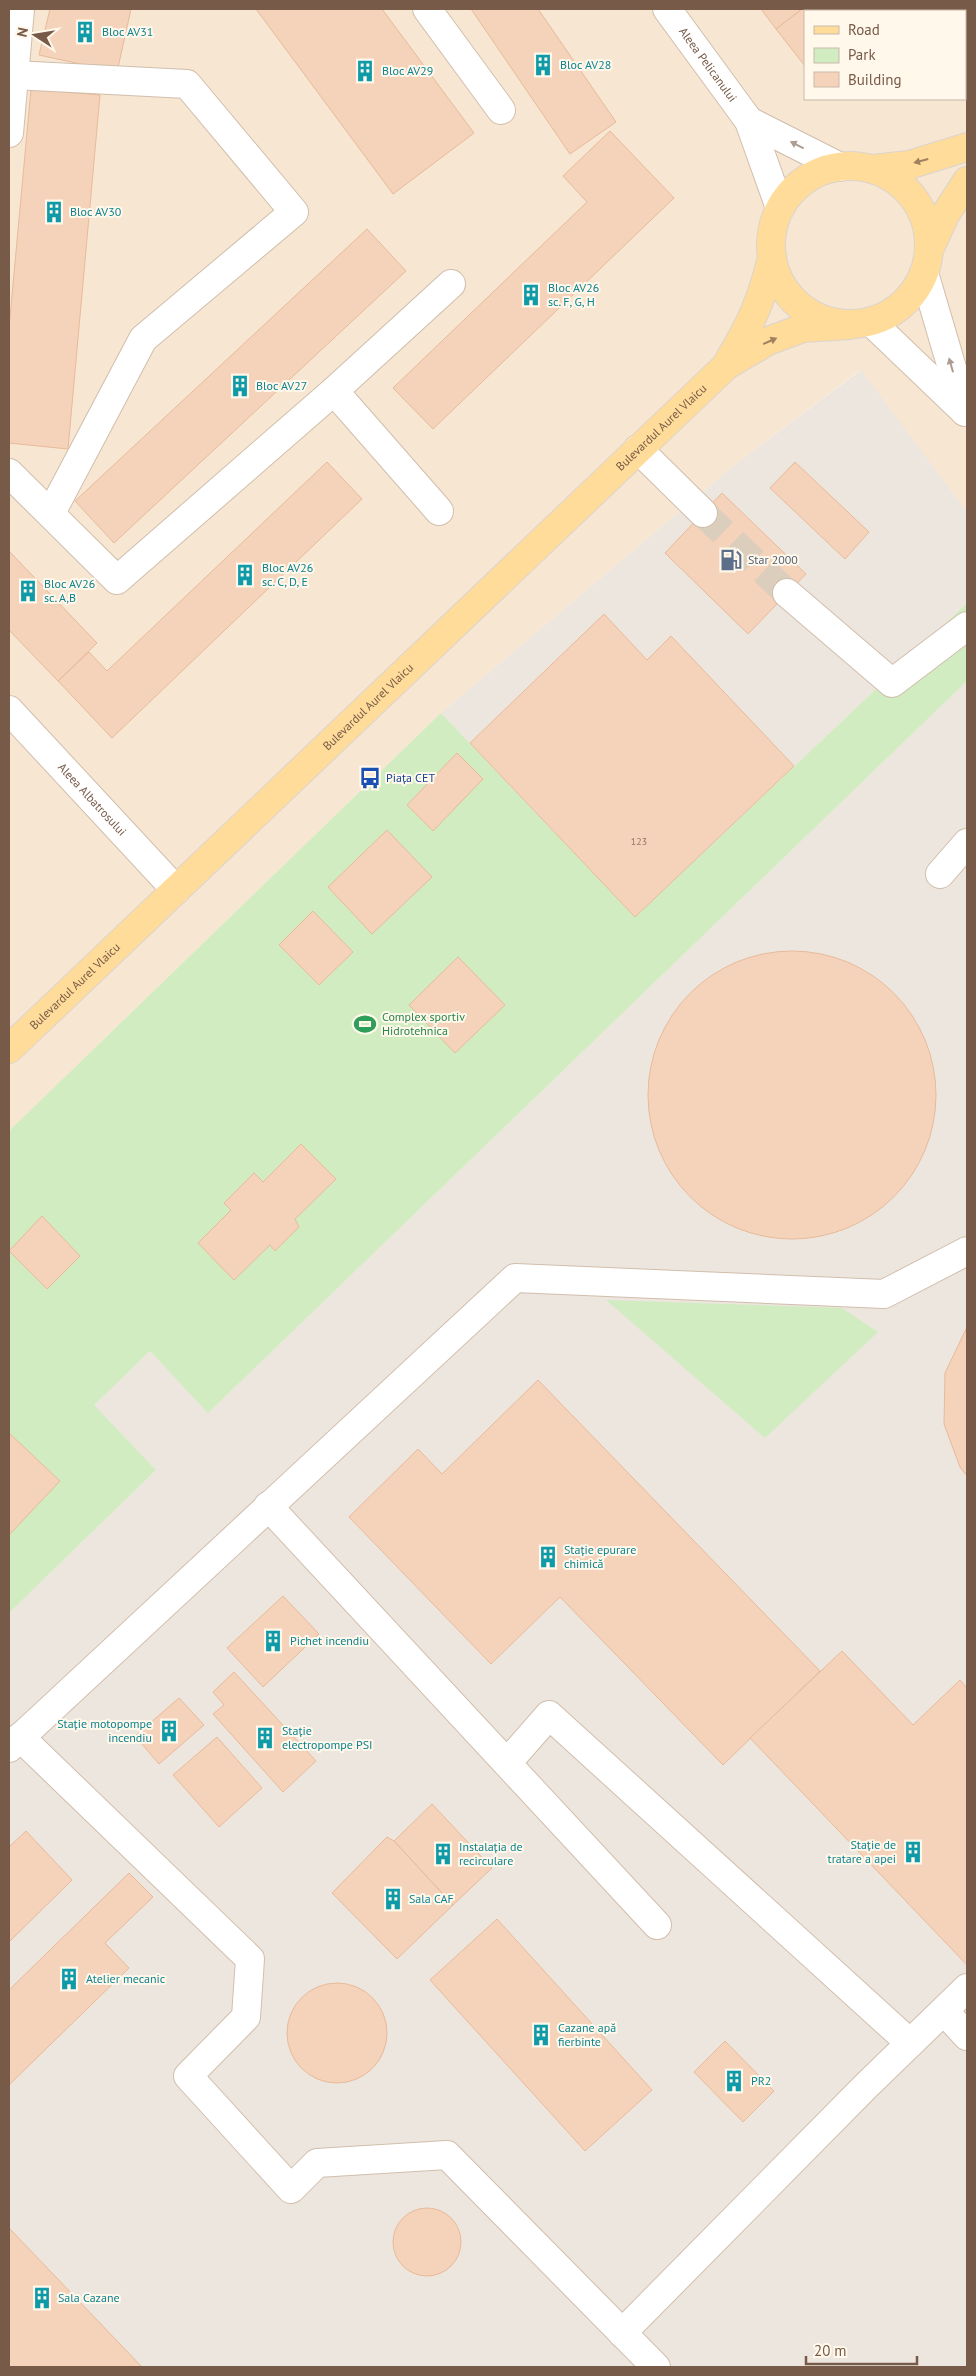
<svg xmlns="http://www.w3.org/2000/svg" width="976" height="2376" viewBox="0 0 976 2376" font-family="'PT Sans',sans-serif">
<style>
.residential{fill:#f6e6d2;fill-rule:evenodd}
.industrial{fill:#ede6de}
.green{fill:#d1ecc1}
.building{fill:#f4d3ba;stroke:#e8ba99}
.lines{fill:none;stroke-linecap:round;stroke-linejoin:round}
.minor-tunnel{stroke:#dccebd;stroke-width:28;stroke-dasharray:28 14;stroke-linecap:butt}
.minor-casing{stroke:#d1beac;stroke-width:30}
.major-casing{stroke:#dcd4cf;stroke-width:30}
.minor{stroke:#fff;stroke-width:28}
.major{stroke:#ffdc99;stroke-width:28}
.oneway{fill:#ad9c91}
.oneway2{fill:#a08160}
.labels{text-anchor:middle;stroke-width:4;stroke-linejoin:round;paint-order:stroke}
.number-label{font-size:10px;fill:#967864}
.culture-label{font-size:12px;fill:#0d838f;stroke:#fff8eb;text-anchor:start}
.street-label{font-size:12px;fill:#775a48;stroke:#fff8eb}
.service-label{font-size:12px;fill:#4e5e75;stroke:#fff8eb;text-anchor:start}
.transit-label{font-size:12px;fill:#164399;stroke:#fff8eb;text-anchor:start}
.leisure-label{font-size:12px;fill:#27864d;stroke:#fff8eb;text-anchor:start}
</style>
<rect width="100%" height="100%" fill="#fdf4e4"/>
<path class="residential" d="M9 9H967V512L860 370 737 463 441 713 9 1131ZM805 11H965V99H805Z"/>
<g class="industrial">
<path d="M861 370 967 512V603L635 917 441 713 737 463Z"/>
<path d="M967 681V2367H9V1613L156 1470 93 1405 150 1351 209 1412Z"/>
</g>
<g class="green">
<path d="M967 603V681L208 1413 150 1351 94 1405 156 1470 9 1613V1131L441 713 635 917Z"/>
<path d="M606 1300 842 1308 878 1332 765 1438Z"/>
</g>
<g class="building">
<path d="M50 9H131L117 72 39 55Z"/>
<path d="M256 9H382L474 133 393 194Z"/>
<path d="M471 9H538L616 122 570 154Z"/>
<path d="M761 9H802L776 29Z"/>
<path d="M802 9H816L818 11H805V66L776 29Z"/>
<path d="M828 9H921L918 11H825Z"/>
<path d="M31 89 100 95 68 449 9 443V328Z"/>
<path d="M610 131 674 198 433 429 393 388 587 202 563 176Z"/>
<path d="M367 229 406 271 114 543 75 501Z"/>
<path d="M327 462 362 499 112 738 58 681 89 652 107 671Z"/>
<path d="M795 462 869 532 845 559 770 488Z"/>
<path d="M722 493 806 574 748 634 665 553Z"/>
<path d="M9 551 97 643 58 681 9 630Z"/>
<path d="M604 614 647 660 671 636 794 766 635 917 470 743Z"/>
<path d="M457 753 483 779 433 831 407 805Z"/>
<path d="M387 830 432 877 372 934 328 887Z"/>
<path d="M313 911 353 952 319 985 279 945Z"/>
<circle cx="792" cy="1095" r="144"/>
<path d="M458 957 505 1005 455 1053 409 1005Z"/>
<path d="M301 1144 336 1179 295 1219 299 1227 275 1251 270 1245 234 1280 198 1243 231 1210 224 1203 254 1173 263 1182Z"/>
<path d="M42 1216 80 1256 47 1289 9 1251Z"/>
<path d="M967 1327V1476L960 1467 944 1424 945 1373Z"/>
<path d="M538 1380 820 1671 723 1765 560 1597 491 1664 349 1517 418 1449 442 1474Z"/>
<path d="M9 1433 60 1481 9 1535Z"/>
<path d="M283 1596 319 1634 263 1687 227 1648Z"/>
<path d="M842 1651 913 1725 960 1680 967 1688V1965L750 1738Z"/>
<path d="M234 1672 316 1761 283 1792 213 1714 224 1705 213 1692Z"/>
<path d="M179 1698 204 1725 159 1764 135 1736Z"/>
<path d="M217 1737 262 1788 219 1827 173 1775Z"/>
<path d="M432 1804 492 1868 453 1905 394 1841Z"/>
<path d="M26 1831 72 1880 9 1942V1847Z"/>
<path d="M387 1837 394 1841 453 1905 397 1959 332 1893Z"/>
<path d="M129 1873 153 1897 105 1943 129 1968 9 2085V1990Z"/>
<path d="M497 1919 652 2090 585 2151 430 1980Z"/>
<circle cx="337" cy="2033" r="50"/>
<path d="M725 2041 774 2091 743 2122 694 2072Z"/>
<circle cx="427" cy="2242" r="34"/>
<path d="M9 2228 142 2367H9Z"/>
</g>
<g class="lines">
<path class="minor-tunnel" d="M703 513 787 593"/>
<g class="minor-casing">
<g id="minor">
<path d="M427 9 501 110"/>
<path id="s1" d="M667 9 749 121 780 208"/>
<path d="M14 75 187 84 294 212 143 339 51 513"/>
<path d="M749 121 840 167"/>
<path d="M9 133 20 9"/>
<path d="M924 273 965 412"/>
<path d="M871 322 964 411"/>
<path d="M334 391 451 284"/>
<path d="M638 449 703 513"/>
<path d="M9 473 117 580 334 391 439 511"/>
<path d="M787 593 892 683 967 626"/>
<path id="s2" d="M9 710 176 890"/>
<path d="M940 874 967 843"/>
<path d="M268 1506 657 1925"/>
<path d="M20 1737 250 1959 246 2017 188 2076 291 2189 317 2163 447 2155 656 2367"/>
<path d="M9 1748 515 1278 884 1294 967 1251"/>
<path d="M507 1763 549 1715 910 2043"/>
<path d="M944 2011 967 2036"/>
<path d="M622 2333 865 2087 967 1988"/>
</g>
</g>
<g class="major-casing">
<g id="major">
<circle cx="850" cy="245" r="79"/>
<path d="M873 169 909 165 967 147"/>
<path d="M929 250 945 215 967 181"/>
<path d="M728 362C751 324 761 302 772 258"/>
<path id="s3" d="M9 1049 727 365 768 341 803 328 849 325"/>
</g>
</g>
<use href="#minor" class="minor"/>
<use href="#major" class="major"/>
</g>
<defs><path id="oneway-solid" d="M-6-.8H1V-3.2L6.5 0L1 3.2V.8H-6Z" transform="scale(1.25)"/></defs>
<g class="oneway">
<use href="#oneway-solid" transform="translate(797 145) rotate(-153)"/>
<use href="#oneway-solid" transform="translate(951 365) rotate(-106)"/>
</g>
<g class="oneway2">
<use href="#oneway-solid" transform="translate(921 161) rotate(165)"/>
<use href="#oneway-solid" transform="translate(770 341) rotate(-24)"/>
</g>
<defs>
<g id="building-bare" transform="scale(1.725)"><path d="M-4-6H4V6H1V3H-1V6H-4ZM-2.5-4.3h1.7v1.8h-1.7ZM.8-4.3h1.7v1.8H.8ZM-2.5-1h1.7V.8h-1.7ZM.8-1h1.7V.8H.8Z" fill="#0f9aa8" stroke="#fff8eb" stroke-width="2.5" paint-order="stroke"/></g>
<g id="fuel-bare" transform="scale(1.725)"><path d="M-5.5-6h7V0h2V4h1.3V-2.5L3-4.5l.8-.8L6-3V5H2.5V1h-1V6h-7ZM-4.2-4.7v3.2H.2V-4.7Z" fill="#5c6f8a" stroke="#fff8eb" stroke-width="2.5" paint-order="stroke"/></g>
<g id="bus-bare" transform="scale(1.725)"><path d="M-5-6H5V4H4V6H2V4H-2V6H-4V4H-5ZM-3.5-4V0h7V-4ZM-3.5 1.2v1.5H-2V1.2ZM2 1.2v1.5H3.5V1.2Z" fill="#1a4fb4" stroke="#fff8eb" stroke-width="2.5" paint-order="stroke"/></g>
<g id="stadium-bare" transform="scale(1.725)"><path d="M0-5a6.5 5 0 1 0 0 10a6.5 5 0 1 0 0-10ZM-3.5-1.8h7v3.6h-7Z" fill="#2e9e5b" stroke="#fff8eb" stroke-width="2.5" paint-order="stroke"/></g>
</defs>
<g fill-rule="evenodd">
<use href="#building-bare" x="85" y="32"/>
<use href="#building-bare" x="543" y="65"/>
<use href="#building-bare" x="365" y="71"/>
<use href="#building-bare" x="54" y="212"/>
<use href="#building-bare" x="531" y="295"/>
<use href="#building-bare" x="240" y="386"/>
<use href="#fuel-bare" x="731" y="560"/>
<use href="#building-bare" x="245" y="575"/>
<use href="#building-bare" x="28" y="591"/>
<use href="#bus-bare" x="370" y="778"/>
<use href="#stadium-bare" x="365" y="1024"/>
<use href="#building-bare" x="548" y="1557"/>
<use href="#building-bare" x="273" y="1641"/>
<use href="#building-bare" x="169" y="1731"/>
<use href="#building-bare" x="265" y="1738"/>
<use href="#building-bare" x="913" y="1852"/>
<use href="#building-bare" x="443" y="1854"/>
<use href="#building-bare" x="393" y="1899"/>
<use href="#building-bare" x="69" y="1979"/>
<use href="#building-bare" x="541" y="2035"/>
<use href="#building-bare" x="734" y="2081"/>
<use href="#building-bare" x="42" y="2298"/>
</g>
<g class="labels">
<g class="number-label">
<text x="639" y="845">123</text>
</g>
<g class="culture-label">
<text x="102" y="36">Bloc AV31</text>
<text x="560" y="69">Bloc AV28</text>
<text x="382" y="75">Bloc AV29</text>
<text x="70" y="216">Bloc AV30</text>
<text x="548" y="292">Bloc AV26<tspan x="548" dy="14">sc. F, G, H</tspan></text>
<text x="256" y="390">Bloc AV27</text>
<text x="262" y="572">Bloc AV26<tspan x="262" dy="14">sc. C, D, E</tspan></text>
<text x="44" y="588">Bloc AV26<tspan x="44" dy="14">sc. A,B</tspan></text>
<text x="564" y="1554">Stație epurare<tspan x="564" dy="14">chimică</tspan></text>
<text x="290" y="1645">Pichet incendiu</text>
<text x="152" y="1728" text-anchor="end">Stație motopompe<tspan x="152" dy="14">incendiu</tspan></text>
<text x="282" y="1735">Stație<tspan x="282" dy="14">electropompe PSI</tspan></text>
<text x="896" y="1849" text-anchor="end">Stație de<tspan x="896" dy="14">tratare a apei</tspan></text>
<text x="459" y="1851">Instalația de<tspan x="459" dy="14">recirculare</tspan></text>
<text x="409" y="1903">Sala CAF</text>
<text x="86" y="1983">Atelier mecanic</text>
<text x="558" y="2032">Cazane apă<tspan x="558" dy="14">fierbinte</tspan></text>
<text x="751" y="2085">PR2</text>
<text x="58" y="2302">Sala Cazane</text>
</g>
<g class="street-label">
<text dy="4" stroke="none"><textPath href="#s1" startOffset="69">Aleea Pelicanului</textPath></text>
<text dy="4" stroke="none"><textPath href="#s3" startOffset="901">Bulevardul Aurel Vlaicu</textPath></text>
<text dy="4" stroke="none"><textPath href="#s3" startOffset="496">Bulevardul Aurel Vlaicu</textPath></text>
<text dy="4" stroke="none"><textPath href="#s2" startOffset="122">Aleea Albatrosului</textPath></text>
<text dy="4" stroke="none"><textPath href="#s3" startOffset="91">Bulevardul Aurel Vlaicu</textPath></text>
</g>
<g class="service-label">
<text x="748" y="564">Star 2000</text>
</g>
<g class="transit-label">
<text x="386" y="782">Piața CET</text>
</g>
<g class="leisure-label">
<text x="382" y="1021">Complex sportiv<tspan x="382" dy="14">Hidrotehnica</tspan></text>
</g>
</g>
<rect width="976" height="2376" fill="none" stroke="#775a48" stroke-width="20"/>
<rect x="804" y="10" width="162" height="90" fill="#fff8eb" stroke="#c9b9aa"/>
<rect x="814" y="26" width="25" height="8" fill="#ffdc99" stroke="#c9b9aa"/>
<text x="848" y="35" font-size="15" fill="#775a48">Road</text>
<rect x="814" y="48" width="25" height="15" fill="#d1ecc1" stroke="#c9b9aa"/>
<text x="848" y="60" font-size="15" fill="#775a48">Park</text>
<rect x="814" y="72" width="25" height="15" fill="#f4d3ba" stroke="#c9b9aa"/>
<text x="848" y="85" font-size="15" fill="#775a48">Building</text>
<g transform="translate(35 35) rotate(282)" stroke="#fff8eb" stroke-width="4" paint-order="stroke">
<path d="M0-4L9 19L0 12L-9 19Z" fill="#775a48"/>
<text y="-8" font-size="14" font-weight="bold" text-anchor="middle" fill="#775a48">N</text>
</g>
<path d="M806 2356v8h111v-8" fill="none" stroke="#775a48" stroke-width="2.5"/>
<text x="814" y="2356" font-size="15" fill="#775a48" stroke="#fff8eb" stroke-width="4" paint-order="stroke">20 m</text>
</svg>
